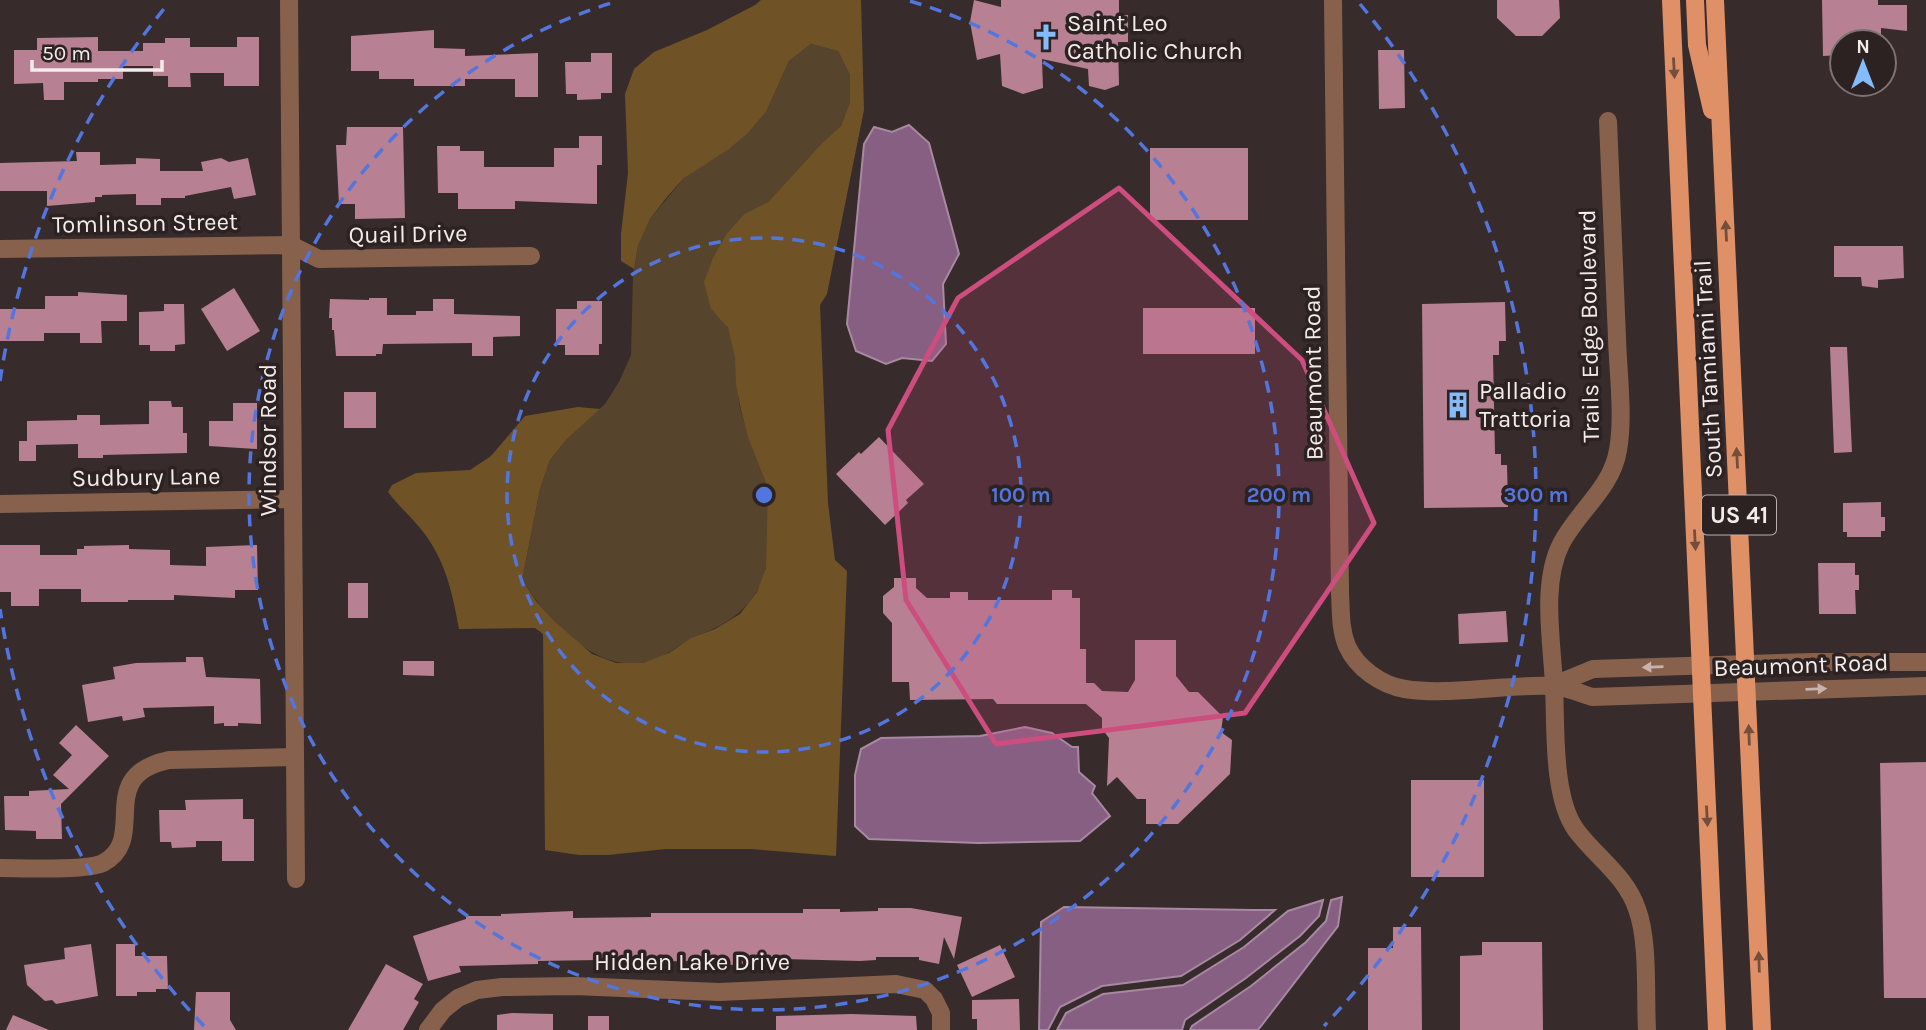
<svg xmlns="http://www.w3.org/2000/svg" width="1926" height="1030" viewBox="0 0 1926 1030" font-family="Karla,sans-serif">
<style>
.green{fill:#56442c}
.forest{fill:#705227}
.water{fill:#875f82;stroke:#a789a2;stroke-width:2}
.building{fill:#b78093}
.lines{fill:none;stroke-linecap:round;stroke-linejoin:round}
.minor{stroke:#88614d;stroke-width:18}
.major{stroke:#df9066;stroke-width:18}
.oneway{fill:#744e3d}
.oneway2{fill:#c8b4ac}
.marked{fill:#ce4d7f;fill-opacity:0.2;stroke:#ce4d7f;stroke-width:5;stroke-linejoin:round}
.ring{fill:none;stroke:#5276dd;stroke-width:3.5;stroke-dasharray:12 9}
.labels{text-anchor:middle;stroke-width:7;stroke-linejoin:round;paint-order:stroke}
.shield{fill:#2d2222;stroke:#b8afaf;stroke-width:2}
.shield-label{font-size:23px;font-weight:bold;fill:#f3eceb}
.poi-label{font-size:24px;fill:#f3eceb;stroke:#2d2222;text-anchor:start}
.street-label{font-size:24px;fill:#f3eceb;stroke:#2d2222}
.centre{fill:#5276dd;stroke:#2d2222;stroke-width:3.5}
.ring-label{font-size:21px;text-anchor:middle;font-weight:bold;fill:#5276dd;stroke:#2d2222;stroke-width:7;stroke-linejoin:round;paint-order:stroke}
</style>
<rect width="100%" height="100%" fill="#372c2b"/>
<path class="green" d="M811 44 838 51 850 75V102L841 126 822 143 768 202 744 214 727 233 711 309C716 315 725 322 728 329 740 354 735 386 741 412 748 438 763 464 768 487 771 504 770 550 766 567 759 603 731 623 699 635 679 643 664 660 642 663 591 670 547 618 522 580L540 489 550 460 566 440 605 404 619 382 631 355 633 275 638 246 650 219 684 178 749 132 766 112 789 61Z"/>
<path class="forest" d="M761 0H861L864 110 827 294 820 305 828 503 835 560 847 571 836 856 751 849H666L608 855H579L545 850 543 634 535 628 459 629C453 596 447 566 427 537 416 521 400 508 388 492L392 485 416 473 470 470 491 456 525 416 578 407 600 409 566 440 550 460 540 489 522 580 536 601 553 620 592 654 616 663H643L669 653 691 638 715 629 740 614 757 592 766 568 768 488 748 437 741 410 736 384 735 357 728 328 711 309 704 282 713 258 727 233 744 214 768 202 822 143 841 126 850 102V75L838 51 811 44 789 61 766 112 749 132 729 149 684 178 667 197 650 219 638 246 634 269 621 261V234L628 173 625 94 634 69 654 52 707 30 755 5Z"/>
<g class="water">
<path d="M909 125 929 143 959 254 943 284 946 344 932 361 902 358 886 364 856 351 847 324 864 144 874 127 892 132Z"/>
<path d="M1025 727 1052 733 1072 747H1078L1079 772 1095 786 1092 793 1110 816 1080 841 978 843 869 839 855 826V775L861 749 881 738 980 736Z"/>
<path d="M1342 897 1338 926 1258 1030H1190L1192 1026 1251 986 1306 942 1326 921 1331 900Z"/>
<path d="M1323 900 1319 916 1300 936 1246 978 1185 1020 1182 1030H1057L1066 1013 1103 994 1183 985 1244 947 1288 911Z"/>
<path d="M1064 907 1253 910H1275L1240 940 1181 976 1102 986 1060 1007 1048 1030H1039L1041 922Z"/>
</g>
<g class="building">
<path d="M974 0 1001 7V0H1119V15H1128V42H1118L1119 85 1105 90 1089 86 1088 69 1042 59 1043 88 1023 94 1002 86 1000 54 977 60 970 22Z"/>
<path d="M1497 0H1559L1560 18 1542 36H1516L1497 18Z"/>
<path d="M1822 0H1878V5H1907V31L1881 28V42H1842V55L1823 56Z"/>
<path d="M434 30V48L465 49V56L538 53V97H515V79H465V86H414V79H379V71H351V36Z"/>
<path d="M98 37V51H143V43H165V38H190V47H237V37H259V86H224V73H190L191 87H168V76H153V66H123V79H98V82H64V100H44L43 83 14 84V50H37V38Z"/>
<path d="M1378 50H1404L1405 108 1379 109Z"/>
<path d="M591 53H612V93H601V99L577 100V94H566L565 62H591Z"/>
<path d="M347 127H403L405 218 355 219V204H339L336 145H346Z"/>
<path d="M579 136H602V165H597V204L515 201V209H458V193H438L437 146H460V151H484V167H554V148H579Z"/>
<rect x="1150" y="148" width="98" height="72"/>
<path d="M76 152H100V165L136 164V158L160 159V171H203L201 162 221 158 229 162 248 158 256 195 234 199 231 187 185 196V198H161V205H136V194L102 195V197H95V202L47 206V191H0V163L77 161Z"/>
<path d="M1834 246H1903L1904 278 1878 280V288L1862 286 1861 277H1834Z"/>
<path d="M234 288 260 331 227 351 201 309Z"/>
<path d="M78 292 127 295V321H101L102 343H80V333H44V341H0V309H45V296H78Z"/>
<path d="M369 298H387V315H416V311H433V299H454V314L520 316V336L493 337V356H472V343L383 344 382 354H376V356H336L334 330H332V318H329L330 299 369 300Z"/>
<path d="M577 301H602V344H599V355H565V345H556V309H577Z"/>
<path d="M1505 302 1506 341H1499V355H1493L1495 454H1501V465H1507L1508 507 1424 508 1422 304Z"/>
<path d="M164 304H184L185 344 175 345V351H150V345H139V312L164 311Z"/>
<rect x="1143" y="308" width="112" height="46"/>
<path d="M1830 347H1847L1852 452 1834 453Z"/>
<rect x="344" y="392" width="32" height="36"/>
<path d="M149 401H171L172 407H183V433H187V453L103 455V458H78V444L36 445V461H19V441H27V421L77 420V415H100V425L149 424Z"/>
<path d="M233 403H257V449L209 446V421H233Z"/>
<path d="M879 437 924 484 906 500 908 503 885 525 836 474 859 452 861 454Z"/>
<path d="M1881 502V517H1885V531H1881V537H1847V532H1843V503Z"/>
<path d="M0 545H40V555H77V549H84V546L129 545V549L170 550V565L206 566V547L257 545 258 590H235V598L174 595V600H128V602H81V589H39V606H11V592H0Z"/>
<path d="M1818 563H1855V575H1859V590H1855L1856 614H1819Z"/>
<path d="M894 578H916V588L927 598H950V592H968V600H1052V590H1072V598H1080V649H1086V683H1094L1102 691 1128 692 1135 680V640H1176V676L1189 692H1198L1223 717 1221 732 1232 740 1230 774 1178 824H1146V799H1137L1117 777 1107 786 1109 738 1102 729V718L1086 704H997L993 699 910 700 909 682H892V623L883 613V596L894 587Z"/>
<rect x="348" y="583" width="20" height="35"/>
<path d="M1506 611 1508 642 1459 644 1458 614Z"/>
<path d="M186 657H203L206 677 260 679 261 724 238 723V726H224V723L214 724V706L143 708 145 717 123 721 122 716 88 722 82 685 115 679 113 667 136 663 186 662Z"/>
<path d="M403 661H434V676L403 675Z"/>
<path d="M76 725 109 756 61 804 62 839H36V831L5 830 4 796H29V791L69 789 53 775 72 755 59 743Z"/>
<path d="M1926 762V998H1884L1880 763Z"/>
<rect x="1411" y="780" width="73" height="97"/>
<path d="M243 799V819H254V861H222V841H196V847L172 848 171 842H160L159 810H186L185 800Z"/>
<path d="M878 908H911L962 917 954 959 944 937 939 964 919 960V957H876V960L860 961 783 959V962L710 966V969H690V961L635 962V966H616V963L598 964V960L538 961V964L459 966 461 972 428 981 413 936 466 919V916H501V914L573 911V918L651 917V913H803V909H840V912L878 911Z"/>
<path d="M1393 927H1421L1422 1030H1368V948H1393Z"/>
<path d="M1482 942H1542L1543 1030H1460V956L1482 955Z"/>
<path d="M91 944 98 996 56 1004 52 1000 45 1001 27 985 24 965 65 959 64 948Z"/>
<path d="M116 944H135V956H167L168 989H156V992H137V996H116Z"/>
<path d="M1000 945 1015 977 972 997 957 965Z"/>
<path d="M386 964 423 984 414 999 419 1002 403 1030H348Z"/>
<path d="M196 992H230V1020L236 1030H194Z"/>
<path d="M1019 999 1020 1030H977V1019H972V1000Z"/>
<path d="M512 1013 553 1014V1030H497V1015Z"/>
<path d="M851 1014 916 1016 917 1030H776V1016Z"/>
<path d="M13 1015 49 1030H6Z"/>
<rect x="588" y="1016" width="21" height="14"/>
</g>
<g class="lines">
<g class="minor">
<path d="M289 0 296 879"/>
<path d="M1333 0 1340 593C1341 611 1340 629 1347 646 1357 668 1381 685 1405 689 1449 696 1505 684 1551 686 1564 686 1579 693 1592 697L1926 686"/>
<path d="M1608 121C1611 193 1614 266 1617 338 1618 372 1624 417 1618 450 1612 488 1578 511 1561 544 1541 584 1552 641 1554 685 1556 726 1552 797 1576 830 1596 857 1626 876 1637 909 1649 941 1645 995 1647 1030"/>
<path d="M0 249 291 245 319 259 531 256"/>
<path d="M0 504 293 499"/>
<path d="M1554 685 1593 669 1813 662H1926"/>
<path d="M0 868C21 868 87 871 103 863 150 838 93 776 169 760L294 757"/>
<path d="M428 1030 443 1010 458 998 477 990 502 987 574 986 719 992 896 984 925 990 934 999 941 1013V1030"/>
</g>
<g class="major">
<path d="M1671 0 1717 1030"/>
<path d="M1695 0 1697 45 1712 110"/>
<path d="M1715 0 1762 1030"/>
</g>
</g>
<defs><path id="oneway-solid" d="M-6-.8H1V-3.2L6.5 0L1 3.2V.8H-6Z" transform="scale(1.75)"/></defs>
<g class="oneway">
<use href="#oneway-solid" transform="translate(1674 68) rotate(87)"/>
<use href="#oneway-solid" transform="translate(1726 231) rotate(-93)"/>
<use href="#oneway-solid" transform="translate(1737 458) rotate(-93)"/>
<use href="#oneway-solid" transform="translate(1695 540) rotate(87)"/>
<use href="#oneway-solid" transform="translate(1749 735) rotate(-92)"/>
<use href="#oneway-solid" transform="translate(1707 816) rotate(87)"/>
<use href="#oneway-solid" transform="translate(1759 962) rotate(-92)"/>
</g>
<g class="oneway2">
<use href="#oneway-solid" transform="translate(1653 667) rotate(178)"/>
<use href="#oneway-solid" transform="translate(1816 689) rotate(-2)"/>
</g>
<path class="marked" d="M1119 188 1302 360 1374 523 1245 713 996 744 906 600 888 430 958 298Z"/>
<g class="ring">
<circle cx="764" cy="495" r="257"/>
<path d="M910 1A515 515 0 1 1 618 1"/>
<path d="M204 1026A772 772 0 0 1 0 609M0 381A772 772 0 0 1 168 4M1360 4A772 772 0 0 1 1324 1026"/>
</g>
<defs>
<g id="church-bare" transform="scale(2.1)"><path d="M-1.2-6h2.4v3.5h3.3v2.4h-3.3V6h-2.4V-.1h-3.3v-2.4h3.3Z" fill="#86bbfb" stroke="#2d2222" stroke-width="2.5" paint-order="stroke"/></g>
<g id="building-bare" transform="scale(2.1)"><path d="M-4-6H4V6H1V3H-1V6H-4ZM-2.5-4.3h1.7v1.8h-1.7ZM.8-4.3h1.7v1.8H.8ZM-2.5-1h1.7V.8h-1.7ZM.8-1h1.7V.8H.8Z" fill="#86bbfb" stroke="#2d2222" stroke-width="2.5" paint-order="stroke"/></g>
</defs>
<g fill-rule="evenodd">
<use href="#church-bare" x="1046" y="37"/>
<use href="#building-bare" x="1458" y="405"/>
</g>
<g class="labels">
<rect class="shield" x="1702" y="495.5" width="74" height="39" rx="5"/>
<g class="shield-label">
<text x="1739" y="523">US 41</text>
</g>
<g class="poi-label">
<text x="1067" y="31">Saint Leo<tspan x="1067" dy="28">Catholic Church</tspan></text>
<text x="1479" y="399">Palladio<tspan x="1479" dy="28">Trattoria</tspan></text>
</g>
<g class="street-label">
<text transform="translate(145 223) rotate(-1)" y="8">Tomlinson Street</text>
<text transform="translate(408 234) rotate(-1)" y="8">Quail Drive</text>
<text transform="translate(1589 326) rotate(-91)" y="8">Trails Edge Boulevard</text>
<text transform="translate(1708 369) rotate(-93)" y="8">South Tamiami Trail</text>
<text transform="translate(1313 373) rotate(-91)" y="8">Beaumont Road</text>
<text transform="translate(268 440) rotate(-90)" y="8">Windsor Road</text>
<text transform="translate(146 477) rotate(-1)" y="8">Sudbury Lane</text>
<text transform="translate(1801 665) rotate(-2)" y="8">Beaumont Road</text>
<text x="692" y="970">Hidden Lake Drive</text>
</g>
</g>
<circle cx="764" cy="495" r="10" class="centre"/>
<g class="ring-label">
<text x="1021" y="502">100 m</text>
<text x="1279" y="502">200 m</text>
<text x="1536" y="502">300 m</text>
</g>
<g transform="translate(1863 63)"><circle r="33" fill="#2d2222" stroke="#7c7372" stroke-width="2"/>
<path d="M0-5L12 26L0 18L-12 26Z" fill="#86bbfb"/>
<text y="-10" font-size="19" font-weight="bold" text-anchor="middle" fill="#f3eceb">N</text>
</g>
<path d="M32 60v10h130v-10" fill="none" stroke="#f3eceb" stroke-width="3.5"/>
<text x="42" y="60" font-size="21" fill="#f3eceb" stroke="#2d2222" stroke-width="5" paint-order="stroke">50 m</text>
</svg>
